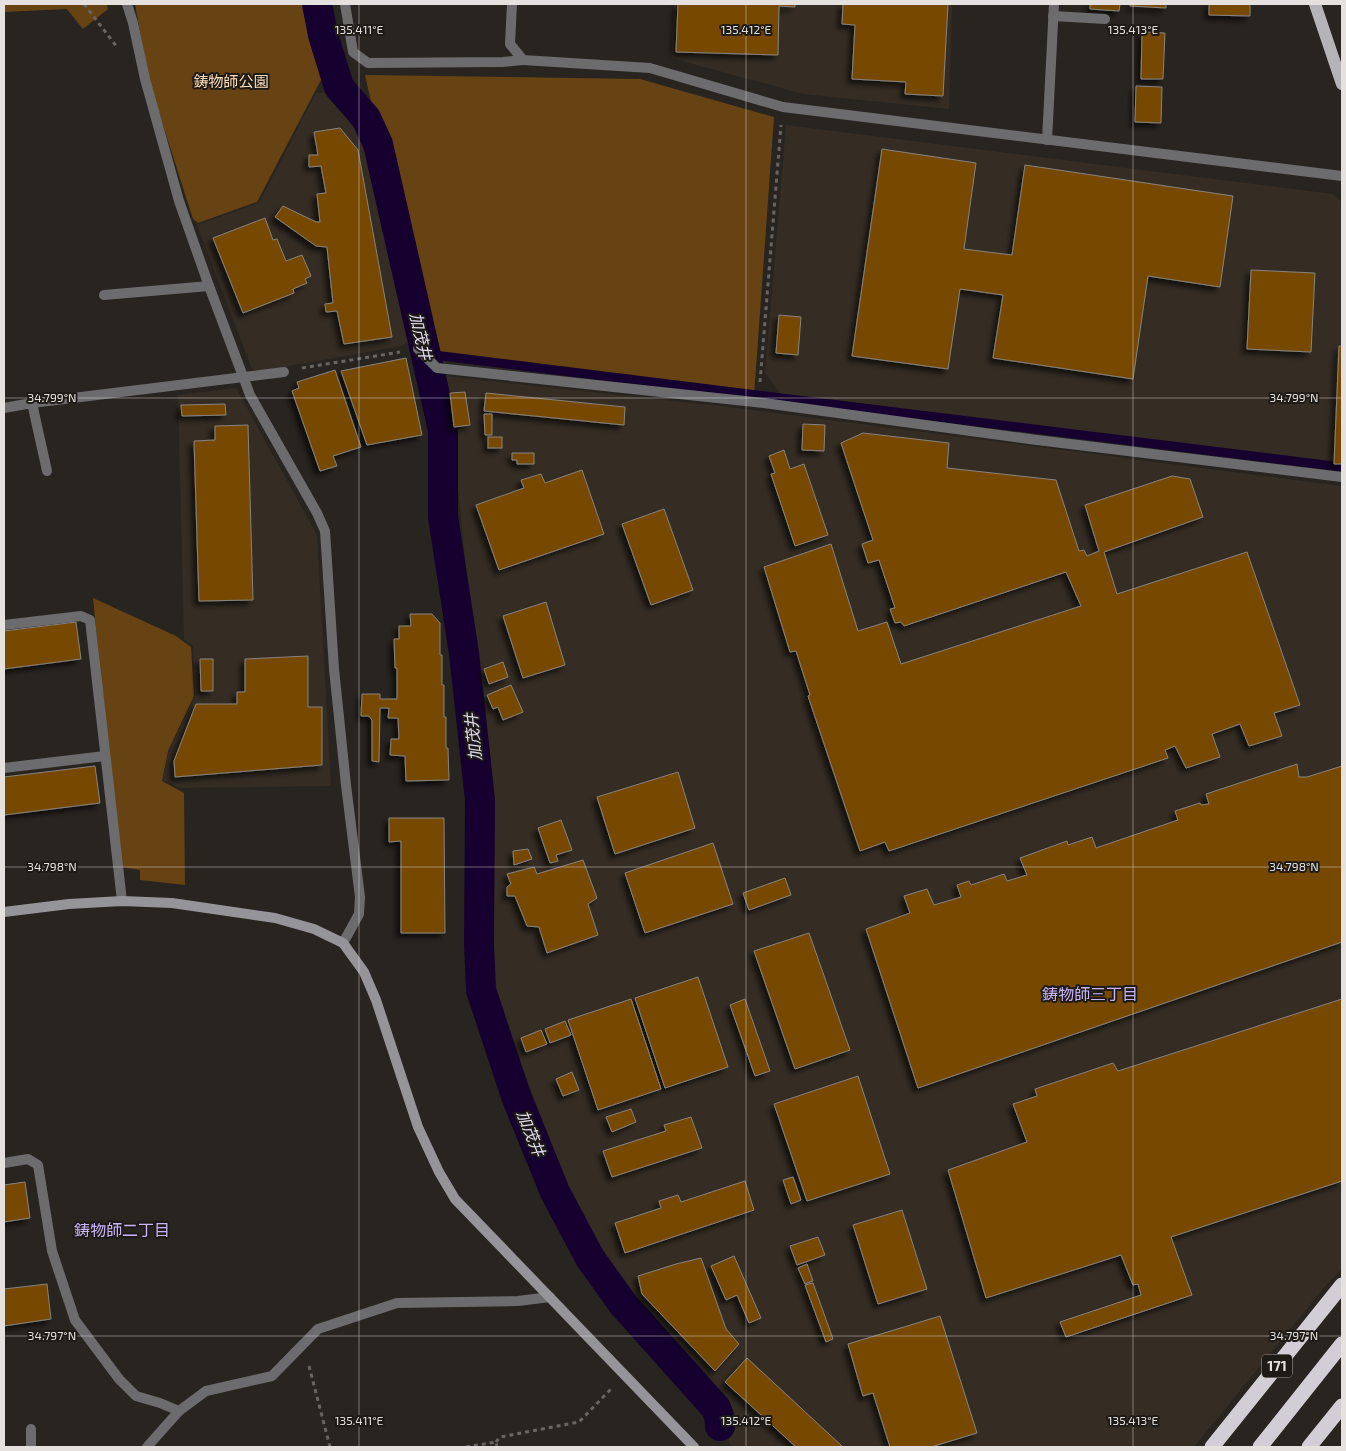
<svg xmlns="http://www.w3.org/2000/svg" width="1346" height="1451" viewBox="0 0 1346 1451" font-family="'Exo 2','Noto Sans JP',sans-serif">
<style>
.built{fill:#352d24}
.green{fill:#674313}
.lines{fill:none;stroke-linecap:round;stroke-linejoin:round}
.stream{stroke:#15002f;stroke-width:9}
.canal{stroke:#15002f;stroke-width:30}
.building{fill:#774a05;stroke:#87837e;filter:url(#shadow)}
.path{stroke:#696562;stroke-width:3;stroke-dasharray:4 4;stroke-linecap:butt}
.lane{stroke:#6c6c6e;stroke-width:10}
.street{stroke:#6c6c6e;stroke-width:10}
.secondary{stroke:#959498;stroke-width:10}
.primary{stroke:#b4b3b8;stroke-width:12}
.highway{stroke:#d1cfd5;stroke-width:15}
.ticks{fill:none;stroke:#e4e1df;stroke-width:1;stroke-opacity:0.45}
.labels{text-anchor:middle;stroke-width:4;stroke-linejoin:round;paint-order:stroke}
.shield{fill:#1e1b17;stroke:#a9a6a3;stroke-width:1}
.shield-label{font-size:14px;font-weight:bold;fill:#e4e1df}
.park-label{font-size:15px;fill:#feddb9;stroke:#1e1b17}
.water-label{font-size:16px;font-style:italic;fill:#e2dcf1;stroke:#1e1b17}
.neighbourhood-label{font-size:16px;fill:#cab3f9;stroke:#1e1b17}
.ticks-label{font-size:12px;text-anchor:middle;fill:#e4e1df;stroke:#1e1b17;stroke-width:4;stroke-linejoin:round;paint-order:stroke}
</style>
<defs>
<filter id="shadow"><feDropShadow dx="-4.5" dy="4.5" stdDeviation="2.5" flood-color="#0009"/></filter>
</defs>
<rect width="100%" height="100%" fill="#282420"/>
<g class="built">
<path d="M674 4H952L949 109 803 94 671 58Z"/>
<path d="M336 92 362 124 372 148 411 341 401 346 262 371 252 369 197 225 259 203 316 93Z"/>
<path d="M786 125 1333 194 1342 202V471L786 401 765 373Z"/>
<path d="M434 375 721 406 1342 486V1269L1327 1284 1194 1447H733L729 1444 724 1403 615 1273 572 1200 494 991 492 822 453 440Z"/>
<path d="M236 388 317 535 331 786 179 788 163 780 168 753 195 696 193 646 184 639 178 395Z"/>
</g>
<g class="green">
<path d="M4 4H107L108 9 83 29 67 9 4 12Z"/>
<path d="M135 4H323L333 57 257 202 198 223 193 219 149 81Z"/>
<path d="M365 75 640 79 774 117 754 396 429 356Z"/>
<path d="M93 598 176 636 191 647 194 696 168 751 162 781 184 793 185 885 140 880V870L120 867Z"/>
</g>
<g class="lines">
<path class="stream" d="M426 354 1342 467"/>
<path class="canal" d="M317 4 323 35 339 87 366 118 378 144 443 430V517L464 653 480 800 479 944 481 990 516 1096 555 1192 590 1258 623 1304 716 1408 719 1416 720 1426"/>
</g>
<g class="building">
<path d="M678 4H795V7L779 6 778 55 676 52Z"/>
<path d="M843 4H948L943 96 905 94 906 82 852 79 855 25 842 24Z"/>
<path d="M1090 4H1120L1119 11 1090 9Z"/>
<path d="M1130 4H1166V8L1130 6Z"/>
<path d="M1209 4H1250V16L1209 15Z"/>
<path d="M1142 32 1165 33 1163 79H1141Z"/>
<path d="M1136 86 1162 87 1161 123 1135 122Z"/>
<path d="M340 128 358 150 392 337 344 344 337 311 326 312 325 304 333 303 327 247 316 246 275 217 283 206 316 222H320L317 194 326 193 321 166 309 167V155H318L314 132Z"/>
<path d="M882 149 976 163 964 249 1012 255 1025 165 1233 196 1220 287 1148 276 1133 379 993 358 1003 295 960 289 948 369 852 356Z"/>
<path d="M265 218 273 240 277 239 286 261 302 255 311 276 305 279 307 283 293 289 294 293 243 313 213 238Z"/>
<path d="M1251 270 1315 273 1311 352 1247 349Z"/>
<path d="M779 315 801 317 798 355 776 353Z"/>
<path d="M1339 346H1342V464H1334Z"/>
<path d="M406 358 422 435 367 445 341 371Z"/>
<path d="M335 370 361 447 333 456 337 466 320 471 292 391 299 388 297 382Z"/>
<path d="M465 392 470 425 454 427 450 393Z"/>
<path d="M486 393 625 407 624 425 484 411Z"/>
<path d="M225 404 226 415 182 416 181 405Z"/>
<path d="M484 414H492V435H485Z"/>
<path d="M803 424 825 425 824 451 802 450Z"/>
<path d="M248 425 253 600 199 601 194 441 215 440V426Z"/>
<path d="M863 433 949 443 947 468 1056 480 1079 551 1084 550 1087 556 1099 551 1085 505 1172 476 1190 479 1203 517 1104 552 1117 594 1247 552 1300 705 1274 713 1282 736 1249 746 1240 724 1212 734 1220 757 1186 768 1175 746 1165 750 1168 758 889 851 885 842 860 851 808 696 810 695 796 651 790 652 764 567 831 544 858 631 887 622 901 664 1081 606 1066 572 904 626 901 622 895 623 890 609 895 608 879 560 868 563 862 544 873 540 841 443Z"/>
<rect x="488" y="437" width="14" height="11"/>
<path d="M784 450 790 469 804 464 828 535 795 546 771 474 775 473 769 456Z"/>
<path d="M512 453H534V464H517V460H512Z"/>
<path d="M582 470 604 534 499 570 476 505 524 488 521 480 541 474 545 483Z"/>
<path d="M664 509 693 590 651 605 622 524Z"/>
<path d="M546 602 565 665 523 678 503 616Z"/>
<path d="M410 614H432L440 623V655H442V685H444V717H446V748H448L449 780 406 781 405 756 390 755 391 739H399L398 718H388L389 708H380L379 762 372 761V720L369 716H361L362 694H380V699H397V668H395L394 639H399V626H411Z"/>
<path d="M76 622 81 659 4 669V631Z"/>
<path d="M308 656V707H322V765L175 777 174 761 196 704H237V692H245V659Z"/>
<path d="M200 659H213V691H201Z"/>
<path d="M503 662 508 677 489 684 484 669Z"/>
<path d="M511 685 523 712 503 720 498 707 493 709 487 695Z"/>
<path d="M1297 764 1299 777H1307L1342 766V942L918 1088 866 929 910 913 904 896 927 889 934 905 961 897 957 885 969 881 971 885 1004 874 1007 881 1027 875 1020 858 1067 841 1068 845 1092 837 1096 848 1178 820 1175 811 1200 803 1201 805 1209 804 1206 794Z"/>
<path d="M95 766 100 803 4 815V777Z"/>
<path d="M678 772 695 828 615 854 597 797Z"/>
<path d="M389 818H444L445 933H401V841L389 842Z"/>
<path d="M561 820 572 850 556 855 558 861 550 863 538 828Z"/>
<path d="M713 843 733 904 645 933 625 873Z"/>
<path d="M528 849 532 859 514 865 513 851Z"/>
<path d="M583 860 597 898 588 904 598 935 547 953 539 927 527 926 515 896H507V887L511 884 507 874 534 867 537 874Z"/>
<path d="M785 878 791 895 749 910 743 893Z"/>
<path d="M809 933 850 1050 795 1069 754 951Z"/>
<path d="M698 977 728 1067 665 1088 635 998Z"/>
<path d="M631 999 661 1089 598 1110 568 1020Z"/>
<path d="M745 999 770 1071 755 1076 730 1005Z"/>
<path d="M1342 999V1181L1171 1237 1192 1295 1066 1337 1060 1322 1141 1295 1138 1284 1133 1285 1121 1255 986 1298 948 1170 1027 1142 1013 1104 1037 1096 1035 1089 1113 1063 1118 1071Z"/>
<path d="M565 1021 571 1035 550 1043 545 1029Z"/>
<path d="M541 1030 547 1044 526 1052 521 1038Z"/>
<path d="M572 1072 579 1090 563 1096 556 1079Z"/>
<path d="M858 1076 890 1174 807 1201 774 1104Z"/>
<path d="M631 1109 636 1122 612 1132 606 1117Z"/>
<path d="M691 1117 702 1148 612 1177 603 1151 666 1131 664 1125Z"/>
<path d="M793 1177 801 1200 791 1204 783 1180Z"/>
<path d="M745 1181 754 1210 625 1253 615 1223 661 1208 659 1201 678 1195 681 1202Z"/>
<path d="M25 1182 30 1218 4 1222V1185Z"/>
<path d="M902 1210 927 1289 878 1304 853 1225Z"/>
<path d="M818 1237 825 1255 797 1265 790 1246Z"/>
<path d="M734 1256 761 1318 749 1323 737 1295 726 1300 711 1266Z"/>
<path d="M701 1258 726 1329 739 1344 715 1371 642 1294 638 1276 676 1264Z"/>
<path d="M807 1264 813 1281 805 1284 798 1268Z"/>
<path d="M813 1283 833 1339 826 1342 805 1285Z"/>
<path d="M47 1284 51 1319 4 1326V1289Z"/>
<path d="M940 1316 977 1433 931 1447H890L873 1393 863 1396 848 1344Z"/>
<path d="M747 1358 843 1447H796L725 1382Z"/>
</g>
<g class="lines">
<g class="path">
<path d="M84 4 117 47"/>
<path d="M302 368 400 352"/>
<path d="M760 382 781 125"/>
<path d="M309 1366 330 1447"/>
<path d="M496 1442 500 1437 579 1422 612 1388"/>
<path d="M466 1447 496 1442 497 1447"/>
</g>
<g class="lane">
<path d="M1053 16 1105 19"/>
<path d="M4 625 81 616 90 620 122 901"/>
<path d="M4 768 105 756"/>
<path d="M4 1163 28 1159 38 1165 52 1251 75 1320 119 1379 136 1396 160 1403 179 1411"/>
</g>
<g class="street">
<path d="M127 4 133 23 145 79 179 201 209 286 250 395 317 513 325 531 334 669 346 785 360 897 359 914 343 943"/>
<path d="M345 4 353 52 368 63 503 62 523 60"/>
<path d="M512 4 510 44 523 60 650 68 783 107 1342 176"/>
<path d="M1047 140 1054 4"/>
<path d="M104 295 209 286"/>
<path d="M418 349 437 368 764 403 1037 440 1342 477"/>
<path d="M32 403 47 471"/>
<path d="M4 408 32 403 284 372"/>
<path d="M31 1429V1447"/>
<path d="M147 1447 179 1411 206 1391 272 1376 318 1329 397 1303 518 1301 550 1297"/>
</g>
<path class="secondary" d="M4 912 69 904 122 901 172 903 275 918 314 929 343 943 364 972 376 1000 418 1127 439 1172 455 1199 694 1447"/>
<path class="primary" d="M1315 4 1342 84"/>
<g class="highway">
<path d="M1212 1447 1342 1285"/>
<path d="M1260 1447 1342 1344"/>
<path d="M1309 1447 1342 1406"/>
</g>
</g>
<path class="ticks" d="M359 4V1447M746 4V1447M1133 4V1447M4 398H1342M4 867H1342M4 1336H1342"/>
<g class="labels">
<rect class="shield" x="1262" y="1354.5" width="30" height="23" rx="4"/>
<g class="shield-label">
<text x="1277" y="1371">171</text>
</g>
<g class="park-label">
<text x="231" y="87">鋳物師公園</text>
</g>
<g class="water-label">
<text transform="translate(421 336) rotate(77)" y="6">加茂井</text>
<text transform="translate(473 737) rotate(-96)" y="6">加茂井</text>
<text transform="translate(531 1133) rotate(68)" y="6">加茂井</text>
</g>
<g class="neighbourhood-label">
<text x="1090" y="1000">鋳物師三丁目</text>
<text x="122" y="1236">鋳物師二丁目</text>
</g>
</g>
<g class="ticks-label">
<text x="359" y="34">135.411°E</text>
<text x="746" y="34">135.412°E</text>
<text x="1133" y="34">135.413°E</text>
<text x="52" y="402">34.799°N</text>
<text x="1294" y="402">34.799°N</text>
<text x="52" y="871">34.798°N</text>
<text x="1294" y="871">34.798°N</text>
<text x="52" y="1340">34.797°N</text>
<text x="1294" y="1340">34.797°N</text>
<text x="359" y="1425">135.411°E</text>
<text x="746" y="1425">135.412°E</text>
<text x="1133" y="1425">135.413°E</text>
</g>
<rect width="1346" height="1451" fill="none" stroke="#e4e1df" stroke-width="10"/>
</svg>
